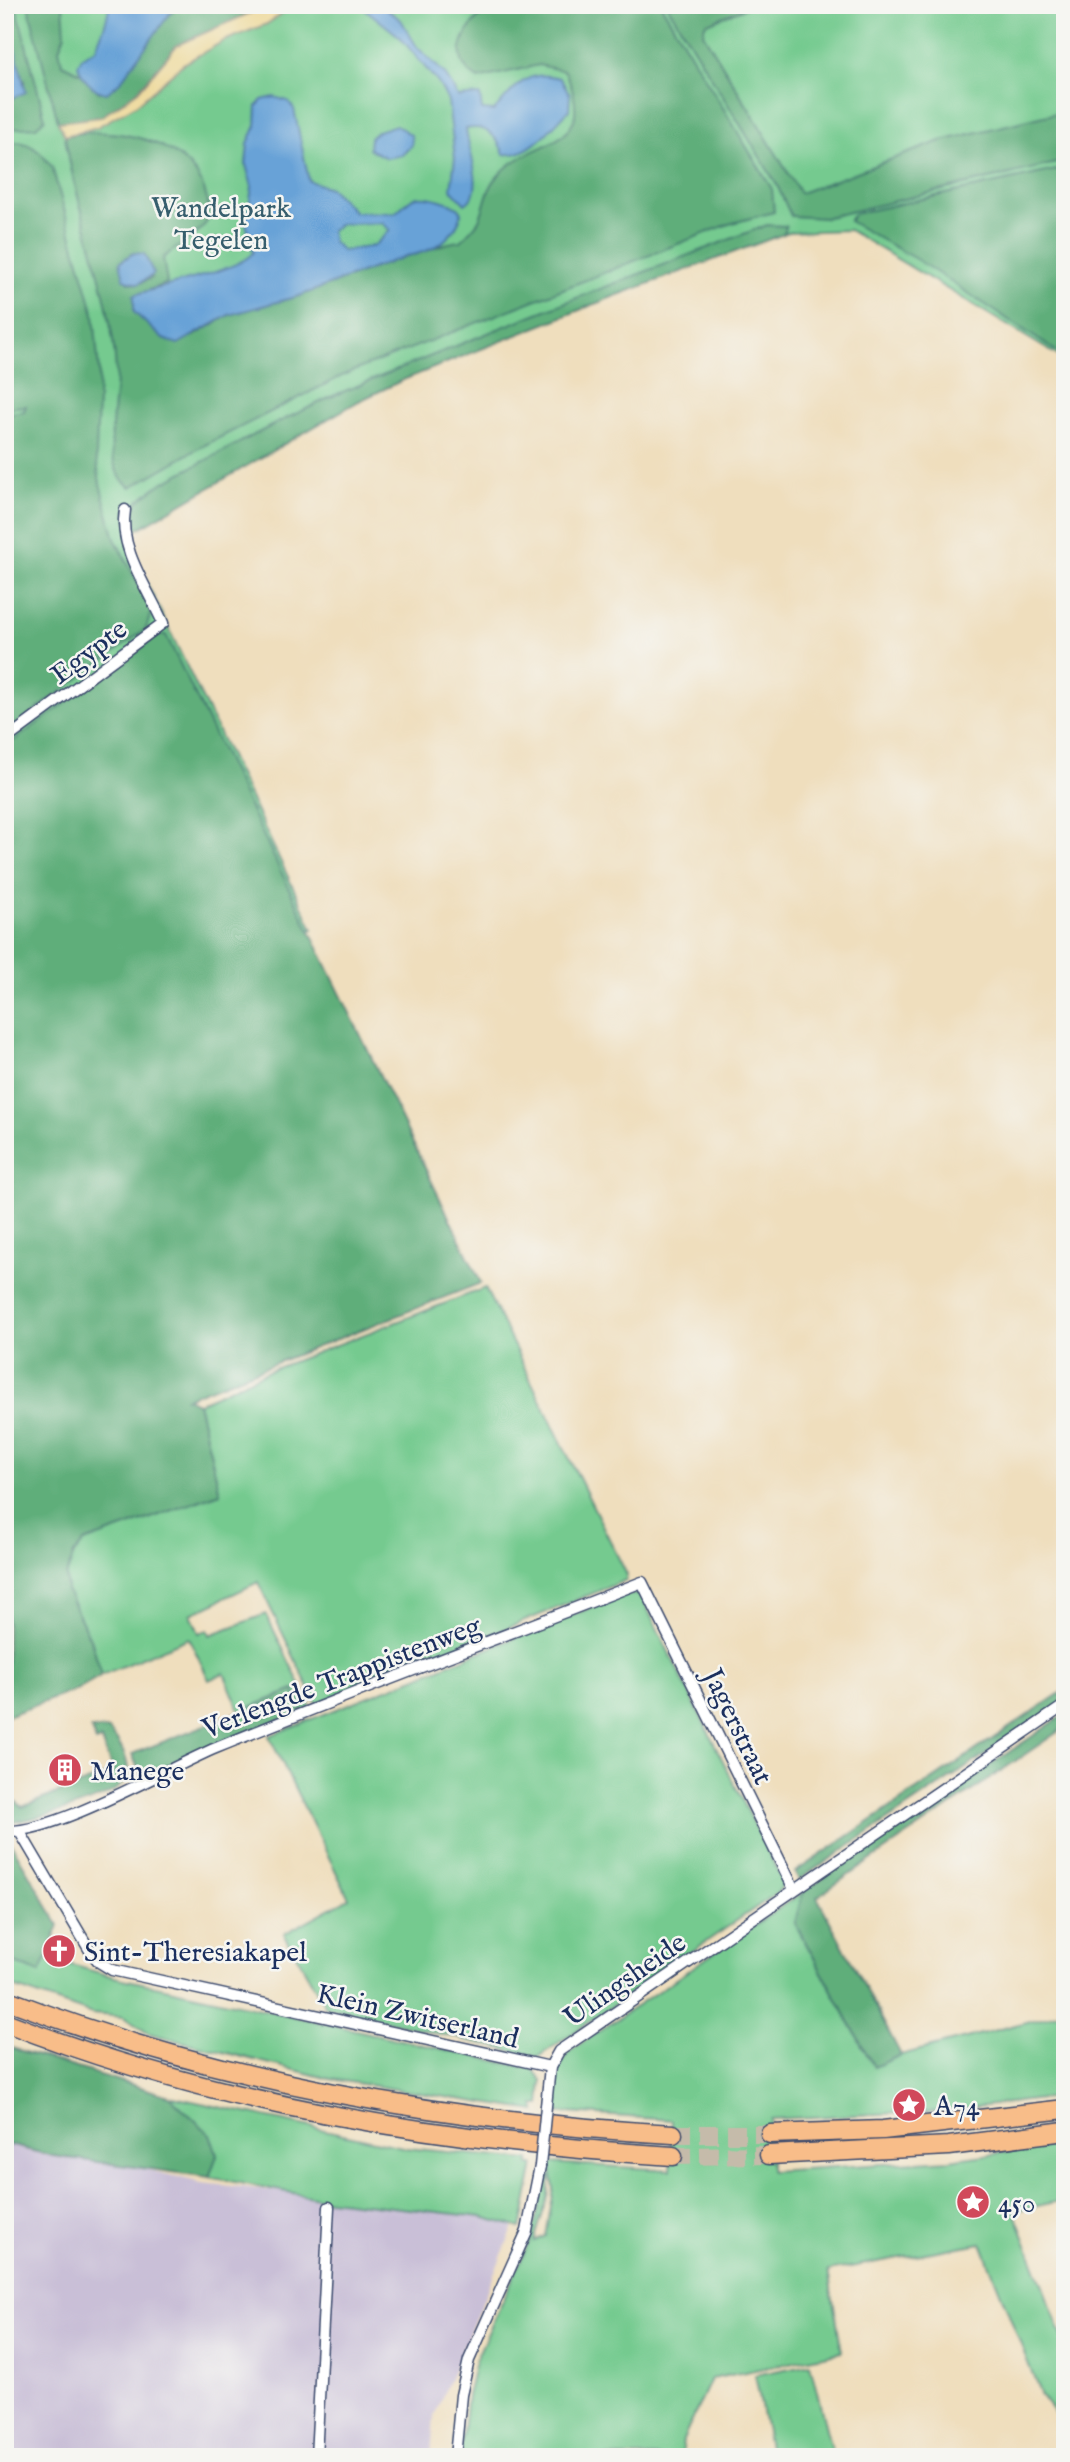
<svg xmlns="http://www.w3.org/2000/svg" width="1070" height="2462" viewBox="0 0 1070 2462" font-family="'IM FELL English',serif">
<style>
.industrial{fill:#c9bfd7}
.green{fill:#74ca8f;stroke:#487c76;stroke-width:2}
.forest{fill:#5fae7a;stroke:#3d6e6c;stroke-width:2;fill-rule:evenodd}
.sand{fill:#eeda9e;stroke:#84847e;stroke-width:2}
.water{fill:#67a2d7;stroke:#41689a;stroke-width:2;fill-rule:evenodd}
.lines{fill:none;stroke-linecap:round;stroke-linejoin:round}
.motorway-tunnel{stroke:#c5bbaa;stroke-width:18;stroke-dasharray:18 9;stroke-linecap:butt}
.minor-casing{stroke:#3b496c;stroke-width:13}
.motorway-casing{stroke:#3b496c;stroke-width:21}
.minor{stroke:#fff;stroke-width:10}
.motorway{stroke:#f8bd89;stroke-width:18}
.minor-bridge-casing{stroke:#3b496c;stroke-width:13;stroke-linecap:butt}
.minor-bridge{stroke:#fff;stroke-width:10}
.labels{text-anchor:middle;stroke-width:5;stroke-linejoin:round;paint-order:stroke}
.park-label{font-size:28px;fill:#365e6d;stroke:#f6f6f2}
.street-label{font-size:28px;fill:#1b2f5e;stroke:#f6f6f2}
.poi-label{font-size:28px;fill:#1b2f5e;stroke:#f6f6f2;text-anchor:start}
</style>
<rect width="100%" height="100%" fill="#f6f6f2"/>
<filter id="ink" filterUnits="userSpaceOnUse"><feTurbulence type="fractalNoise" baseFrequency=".0143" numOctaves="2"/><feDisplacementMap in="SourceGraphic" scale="14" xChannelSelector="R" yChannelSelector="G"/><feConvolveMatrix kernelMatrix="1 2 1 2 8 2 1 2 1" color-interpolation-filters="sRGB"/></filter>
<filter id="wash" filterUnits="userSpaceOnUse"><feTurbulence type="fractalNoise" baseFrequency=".00686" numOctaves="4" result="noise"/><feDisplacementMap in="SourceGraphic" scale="28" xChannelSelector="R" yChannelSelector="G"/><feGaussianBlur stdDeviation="1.57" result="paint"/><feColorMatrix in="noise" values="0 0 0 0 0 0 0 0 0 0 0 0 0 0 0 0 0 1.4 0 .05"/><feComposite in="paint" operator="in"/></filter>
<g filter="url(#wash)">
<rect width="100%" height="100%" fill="#efdebd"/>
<path class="industrial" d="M5 2135 202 2183 518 2217 434 2416 431 2457H5Z"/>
<g class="green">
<path d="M5 5H1065V360L849 230 789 232 601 291 376 386 138 516 128 544 313 929 5 1061Z"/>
<path d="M485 1288 627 1575 626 1580 317 1705 258 1582 191 1614 199 1633 208 1630 210 1635 266 1614 311 1707 303 1711 294 1690 240 1711 224 1673 209 1680 189 1638 102 1675 92 1643 67 1591 66 1576 74 1554 84 1542 220 1493 198 1403 266 1372Z"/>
<path d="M637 1594 642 1598 784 1884 777 1893 538 2057 326 2007 284 1934 349 1898 269 1736 623 1595Z"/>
<path d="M803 1892 795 1923 874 2067 901 2055 1065 2012V2096L944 2111 771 2119V2171L949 2160 1065 2144V2200L1014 2211 1065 2344V2427L1041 2396 981 2243 828 2271 842 2352 711 2379 683 2440 681 2457H460L467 2396 475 2361 529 2243 540 2205 544 2175 550 2176 548 2197 534 2241 546 2236 554 2189 550 2163 671 2170 672 2120 554 2112 557 2107 552 2106 558 2068 569 2052Z"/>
<path d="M47 1958 114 1977 533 2069 542 2081 540 2105H534L536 2111 330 2079 148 2033 123 2017 92 2014 5 1984V1959L40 1973Z"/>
<path d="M169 2096 407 2148 530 2160 528 2165H534L521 2228 482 2217 329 2200 209 2177 217 2155Z"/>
<path d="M810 2364 833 2457H771L755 2375Z"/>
</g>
<g class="forest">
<path d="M5 5H16L45 119 36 127 5 129V94L14 98 25 81 20 75Z"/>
<path d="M28 5H63L65 34 59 49 62 64 81 73 99 92 177 6 268 5 177 45 138 91 101 117 58 122Z"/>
<path d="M476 5H661L772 189 774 212 729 224 348 373 199 448 131 487C98 469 117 405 116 372 112 291 77 215 65 136 112 125 188 139 205 192 207 200 211 211 208 219 201 235 176 247 163 258L167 283 134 296 194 336 229 315 299 296 406 256C427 253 440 242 461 241 466 235 475 227 479 220 486 205 485 191 498 176 532 135 602 152 565 71L539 65 478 79C449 61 461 34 481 15ZM134 253 152 278 138 284 128 282 120 262Z"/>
<path d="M667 5H752L705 24 703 33 800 193 941 141 1065 111V161L824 218 791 216 777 185Z"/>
<path d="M18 142C34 144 43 155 52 167L94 314 99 372 96 456 100 484 115 539 152 610 146 629 5 733V414L24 411 26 406 5 408V143Z"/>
<path d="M1065 168V357L919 261 849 221 854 214Z"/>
<path d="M767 225 786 226 784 234 615 296 403 380 359 401 129 534 132 514 138 501 160 484 277 423 335 395 535 314Z"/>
<path d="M160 634 166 635 481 1283 186 1398 198 1403 220 1493 84 1542 74 1554 66 1576 67 1591 92 1643 102 1675 76 1690 7 1716 5 747Z"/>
<path d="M294 1690 303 1711 141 1776 132 1754Z"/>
<path d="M1065 1690V1701L799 1880 795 1872Z"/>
<path d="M1065 1714V1727L817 1897 901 2055 874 2067 795 1923 803 1892Z"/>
<path d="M91 1729 109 1730C119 1742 133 1764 126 1779 118 1799 27 1822 5 1823V1791L22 1807 113 1772 101 1740 96 1742Z"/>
<path d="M5 1838H8L59 1925 40 1973 5 1959Z"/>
<path d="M5 2046 169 2096 210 2134 217 2155 209 2177 53 2156 5 2144Z"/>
</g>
<path class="sand" d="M268 5H294L267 24 224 41 183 64 136 105 97 127 65 136 58 122 101 117 138 91 177 45Z"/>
<g class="water">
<path d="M109 5H179L171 12 120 82 107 93C92 91 82 78 78 65L82 57 96 49C101 32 108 23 109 5Z"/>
<path d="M360 5H381L401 20 417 47 445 74 458 97 480 95 482 110 494 111C515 88 525 68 560 78L570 94 569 110C552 127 529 158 504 154 497 137 487 124 466 129 468 151 487 191 465 204L451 189 455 158 448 101 439 84 400 37Z"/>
<path d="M5 11 26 92 13 98 5 94Z"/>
<path d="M274 97 288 101 294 109 309 181 330 188 355 212 395 213C400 209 407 201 413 198 426 194 455 202 462 212 456 238 432 253 406 256L299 296 229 315 178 344 163 339 134 312V295C157 287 243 270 253 252L246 223 252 187 246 165 248 143 256 126 257 106 262 100ZM382 223 390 230 374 246 343 251 333 242 331 231 340 224Z"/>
<path d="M396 125 411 135 412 145 402 155 386 158 369 149 370 138 378 131Z"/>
<path d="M134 253 144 254 154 274 138 284 124 279 120 262Z"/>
</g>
</g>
<g filter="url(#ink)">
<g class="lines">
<g class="motorway-tunnel">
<path d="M673 2134H770"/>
<path d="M673 2156 769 2155"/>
</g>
<g class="minor-casing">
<g id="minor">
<path d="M5 740 163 623C148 589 118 548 125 510"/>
<path d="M5 1831C54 1834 166 1769 216 1748 357 1690 500 1638 642 1582L794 1889"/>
<path d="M20 1832 89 1949 99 1962 112 1970 550 2067"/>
<path d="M546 2106 550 2067 559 2051 1065 1705"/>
<path d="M316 2457 329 2207"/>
<path d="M455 2457 461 2395 469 2360 527 2231 540 2166"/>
</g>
</g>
<g class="motorway-casing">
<g id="motorway">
<path d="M5 1999C220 2082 443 2121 673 2134"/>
<path d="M5 2022C219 2106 444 2142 673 2156"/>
<path d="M770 2134 883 2130 1065 2109"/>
<path d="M769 2155 949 2146 1065 2131"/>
</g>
</g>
<use href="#minor" class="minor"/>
<use href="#motorway" class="motorway"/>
<g class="minor-bridge-casing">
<path id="minor-bridge" d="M540 2166 546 2106"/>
</g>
<use href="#minor-bridge" class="minor-bridge"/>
</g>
</g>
<defs>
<g id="building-disc" transform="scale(1.75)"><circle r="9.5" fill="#d1495b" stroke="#f6f6f2"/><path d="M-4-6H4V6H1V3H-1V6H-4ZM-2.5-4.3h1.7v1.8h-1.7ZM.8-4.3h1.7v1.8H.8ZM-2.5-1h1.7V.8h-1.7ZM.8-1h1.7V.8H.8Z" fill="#fff"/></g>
<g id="church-disc" transform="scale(1.75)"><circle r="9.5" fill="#d1495b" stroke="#f6f6f2"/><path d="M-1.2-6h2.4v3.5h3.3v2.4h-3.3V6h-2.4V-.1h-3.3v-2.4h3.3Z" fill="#fff"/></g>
<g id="sight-disc" transform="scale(1.75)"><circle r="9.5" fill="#d1495b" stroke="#f6f6f2"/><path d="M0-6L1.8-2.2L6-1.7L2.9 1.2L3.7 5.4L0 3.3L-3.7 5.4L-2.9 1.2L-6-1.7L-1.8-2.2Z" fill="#fff"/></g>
</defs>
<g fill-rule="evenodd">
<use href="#building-disc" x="65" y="1770"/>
<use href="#church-disc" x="59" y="1951"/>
<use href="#sight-disc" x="909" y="2105"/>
<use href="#sight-disc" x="973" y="2202"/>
</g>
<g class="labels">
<g class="park-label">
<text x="221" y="217">Wandelpark<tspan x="221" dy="32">Tegelen</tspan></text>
</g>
<g class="street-label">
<text transform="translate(88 651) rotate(-37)" y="10">Egypte</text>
<text transform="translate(341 1676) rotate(-21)" y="10">Verlengde Trappistenweg</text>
<text transform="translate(739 1726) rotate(64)" y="10">Jagerstraat</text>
<text transform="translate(624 1979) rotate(-35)" y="10">Ulingsheide</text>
<text transform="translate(418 2015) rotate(13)" y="10">Klein Zwitserland</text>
</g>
<g class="poi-label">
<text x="90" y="1780">Manege</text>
<text x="84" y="1961">Sint-Theresiakapel</text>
<text x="934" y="2115">A74</text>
<text x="998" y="2212">450</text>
</g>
</g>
<rect width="1070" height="2462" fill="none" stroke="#f6f6f2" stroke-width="28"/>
</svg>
